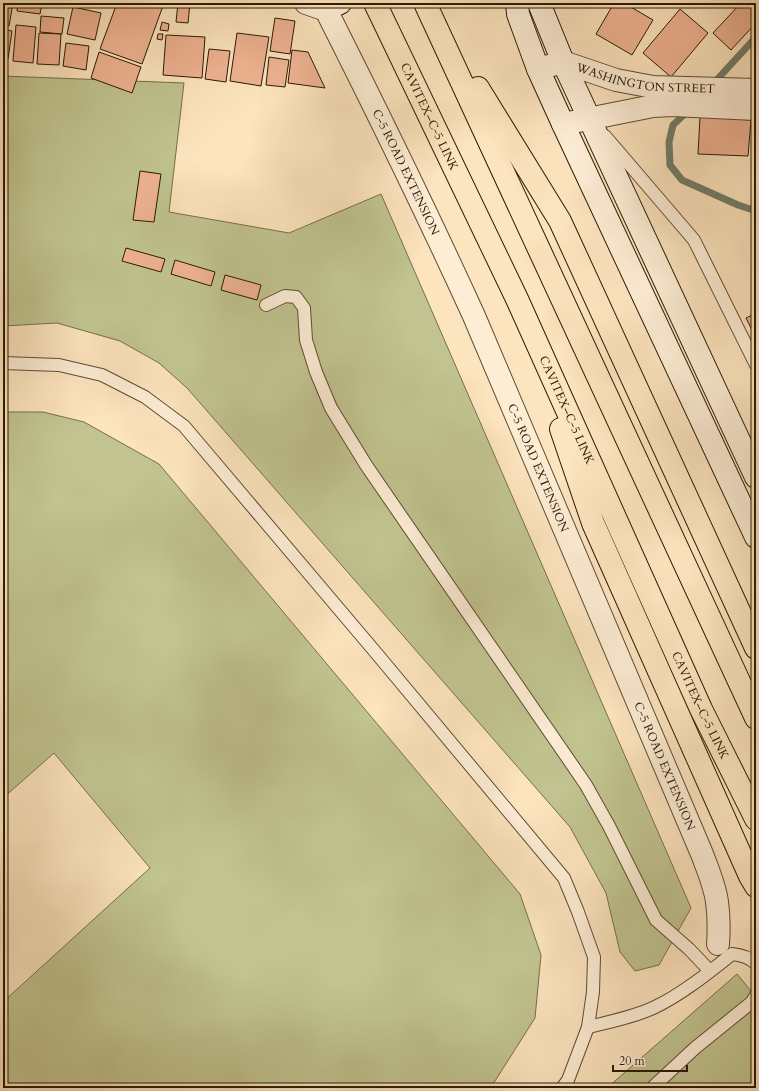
<svg xmlns="http://www.w3.org/2000/svg" width="759" height="1091" viewBox="0 0 759 1091" font-family="Cardo,serif">
<style>
.green{fill:#c1c490;stroke:#766f49}
.lines{fill:none;stroke-linecap:round;stroke-linejoin:round}
.stream{stroke:#717d6a;stroke-width:7}
.building{fill:#efb392;stroke:#2b1a02}
.service-casing{stroke:#5f4c31;stroke-width:14}
.minor-casing{stroke:#5f4c31;stroke-width:24}
.secondary-casing{stroke:#2b1a02;stroke-width:24}
.motorway-casing{stroke:#2b1a02;stroke-width:24}
.service{stroke:#fdedd5;stroke-width:12}
.minor{stroke:#fdedd5;stroke-width:22}
.secondary{stroke:#fdedd5;stroke-width:22}
.motorway{stroke:#fce4be;stroke-width:22}
.labels{text-anchor:middle;stroke-width:3;stroke-linejoin:round;paint-order:stroke}
.street-label{font-size:12px;fill:#2b1a02;stroke:#fdedd5}
</style>
<rect width="100%" height="100%" fill="#fce4be"/>
<filter id="stains"><feTurbulence type="fractalNoise" baseFrequency=".005" numOctaves="4"/><feColorMatrix values="0 0 0 0 .2 0 0 0 0 .09 0 0 0 0 .02 0 0 0 .5 -.17"/></filter>
<radialGradient id="worn" r=".72"><stop offset=".6" stop-color="#630" stop-opacity="0"/><stop offset="1" stop-color="#630" stop-opacity=".3"/></radialGradient>
<g class="green">
<path d="M3 76 184 83 169 212 289 233 381 194 691 908 659 965 635 971 620 952 606 893 570 827 187 388 159 363 120 341 57 323 3 326Z"/>
<path d="M3 412H43L84 422 159 464 520 894 541 955 535 1018 495 1081 488 1088H3V1002L150 868 54 753 3 798Z"/>
<path d="M737 974 756 997V1088H607Z"/>
</g>
<g class="lines">
<g class="stream">
<path d="M713 84 756 37"/>
<path d="M688 111 673 125 669 142 670 165 682 180 738 205 756 211"/>
</g>
</g>
<g class="building">
<path d="M3 3H13L9 26 3 25Z"/>
<path d="M18 3H42L40 14 17 11Z"/>
<path d="M70 3H108V7Z"/>
<path d="M117 3H164L142 64 100 49Z"/>
<path d="M178 3H190L188 23 176 22Z"/>
<path d="M614 3H624L653 20 632 55 596 34Z"/>
<path d="M741 3H756V23L731 50 713 33Z"/>
<path d="M73 7 101 13 95 40 67 34Z"/>
<path d="M680 9 708 33 671 77 643 53Z"/>
<path d="M41 16 64 18 62 34 40 32Z"/>
<path d="M275 18 295 21 290 54 270 51Z"/>
<path d="M162 22 169 24 168 31 160 30Z"/>
<path d="M16 25 36 27 33 63 13 61Z"/>
<path d="M3 29 12 31 8 59 3 58Z"/>
<path d="M39 33 61 34 59 65 37 64Z"/>
<path d="M237 33 269 37 261 86 230 81Z"/>
<path d="M158 34H163L162 40 157 39Z"/>
<path d="M166 35 205 37 202 78 163 75Z"/>
<path d="M66 43 89 46 86 70 63 66Z"/>
<path d="M209 49 230 51 226 82 205 79Z"/>
<path d="M292 50 308 52 325 88 288 83Z"/>
<path d="M99 52 141 67 132 93 91 78Z"/>
<path d="M269 57 289 60 285 87 266 85Z"/>
<path d="M700 117 751 120 748 156 698 154Z"/>
<path d="M140 171 161 174 154 222 133 220Z"/>
<path d="M126 248 165 259 161 272 122 261Z"/>
<path d="M175 260 215 272 211 286 171 274Z"/>
<path d="M225 275 261 285 257 300 221 290Z"/>
<path d="M756 313V338L746 318Z"/>
</g>
<g class="lines">
<g class="service-casing">
<g id="service">
<path d="M605 136 694 240 756 365"/>
<path d="M266 305 285 296 296 297 304 308 306 340 316 372 331 408 366 465 586 785 609 826 656 920 689 949 710 971"/>
<path d="M3 363 59 365 102 375 145 397 184 426 377 654 564 878 578 912 594 957 593 992 588 1027 568 1080 562 1088"/>
<path d="M588 1027C610 1022 633 1017 653 1008 681 995 708 973 732 954 741 955 750 957 756 964"/>
<path d="M652 1088 695 1048 752 1002 756 995"/>
</g>
</g>
<g class="minor-casing">
<g id="minor">
<path id="s1" d="M306 3 326 10C377 111 427 213 474 316L702 854C708 870 715 886 717 902 719 916 719 930 718 944"/>
<path id="s2" d="M538 69 563 62 616 80 653 87 756 90"/>
<path d="M563 124 653 106 672 105 756 109"/>
</g>
</g>
<g class="secondary-casing">
<g id="secondary">
<path d="M323 3 326 10 340 3"/>
<path d="M517 3 518 14 538 69 563 124 756 537"/>
<path d="M539 3 563 62 756 477"/>
</g>
</g>
<g class="motorway-casing">
<g id="motorway">
<path id="s3" d="M375 3 517 299 701 709 756 819"/>
<path d="M425 3 756 718"/>
<path d="M478 88 560 221 756 648"/>
<path d="M561 429 593 523 750 876 756 886"/>
</g>
</g>
<use href="#service" class="service"/>
<use href="#minor" class="minor"/>
<use href="#secondary" class="secondary"/>
<use href="#motorway" class="motorway"/>
</g>
<g class="labels">
<g class="street-label">
<text dy="4" stroke="none"><textPath href="#s2" startOffset="111">WASHINGTON STREET</textPath></text>
<text dy="4" stroke="none"><textPath href="#s3" startOffset="126">CAVITEX–C-5 LINK</textPath></text>
<text dy="4" stroke="none"><textPath href="#s1" startOffset="202">C-5 ROAD EXTENSION</textPath></text>
<text dy="4" stroke="none"><textPath href="#s3" startOffset="450">CAVITEX–C-5 LINK</textPath></text>
<text dy="4" stroke="none"><textPath href="#s1" startOffset="526">C-5 ROAD EXTENSION</textPath></text>
<text dy="4" stroke="none"><textPath href="#s3" startOffset="774">CAVITEX–C-5 LINK</textPath></text>
<text dy="4" stroke="none"><textPath href="#s1" startOffset="850">C-5 ROAD EXTENSION</textPath></text>
</g>
</g>
<rect width="759" height="1091" fill="none" stroke="#fce4be" stroke-width="16"/>
<rect x="4" y="4" width="751" height="1083" fill="none" stroke="#2b1a02" stroke-width="2"/>
<rect x="8" y="8" width="743" height="1075" fill="none" stroke="#2b1a02"/>
<path d="M613 1065v6h74v-6" fill="none" stroke="#2b1a02" stroke-width="2"/>
<text x="619" y="1065" font-size="12" fill="#2b1a02" stroke="#fdedd5" stroke-width="3" paint-order="stroke">20 m</text>
<rect width="100%" height="100%" filter="url(#stains)"/>
<rect width="100%" height="100%" fill="url(#worn)"/>
</svg>
